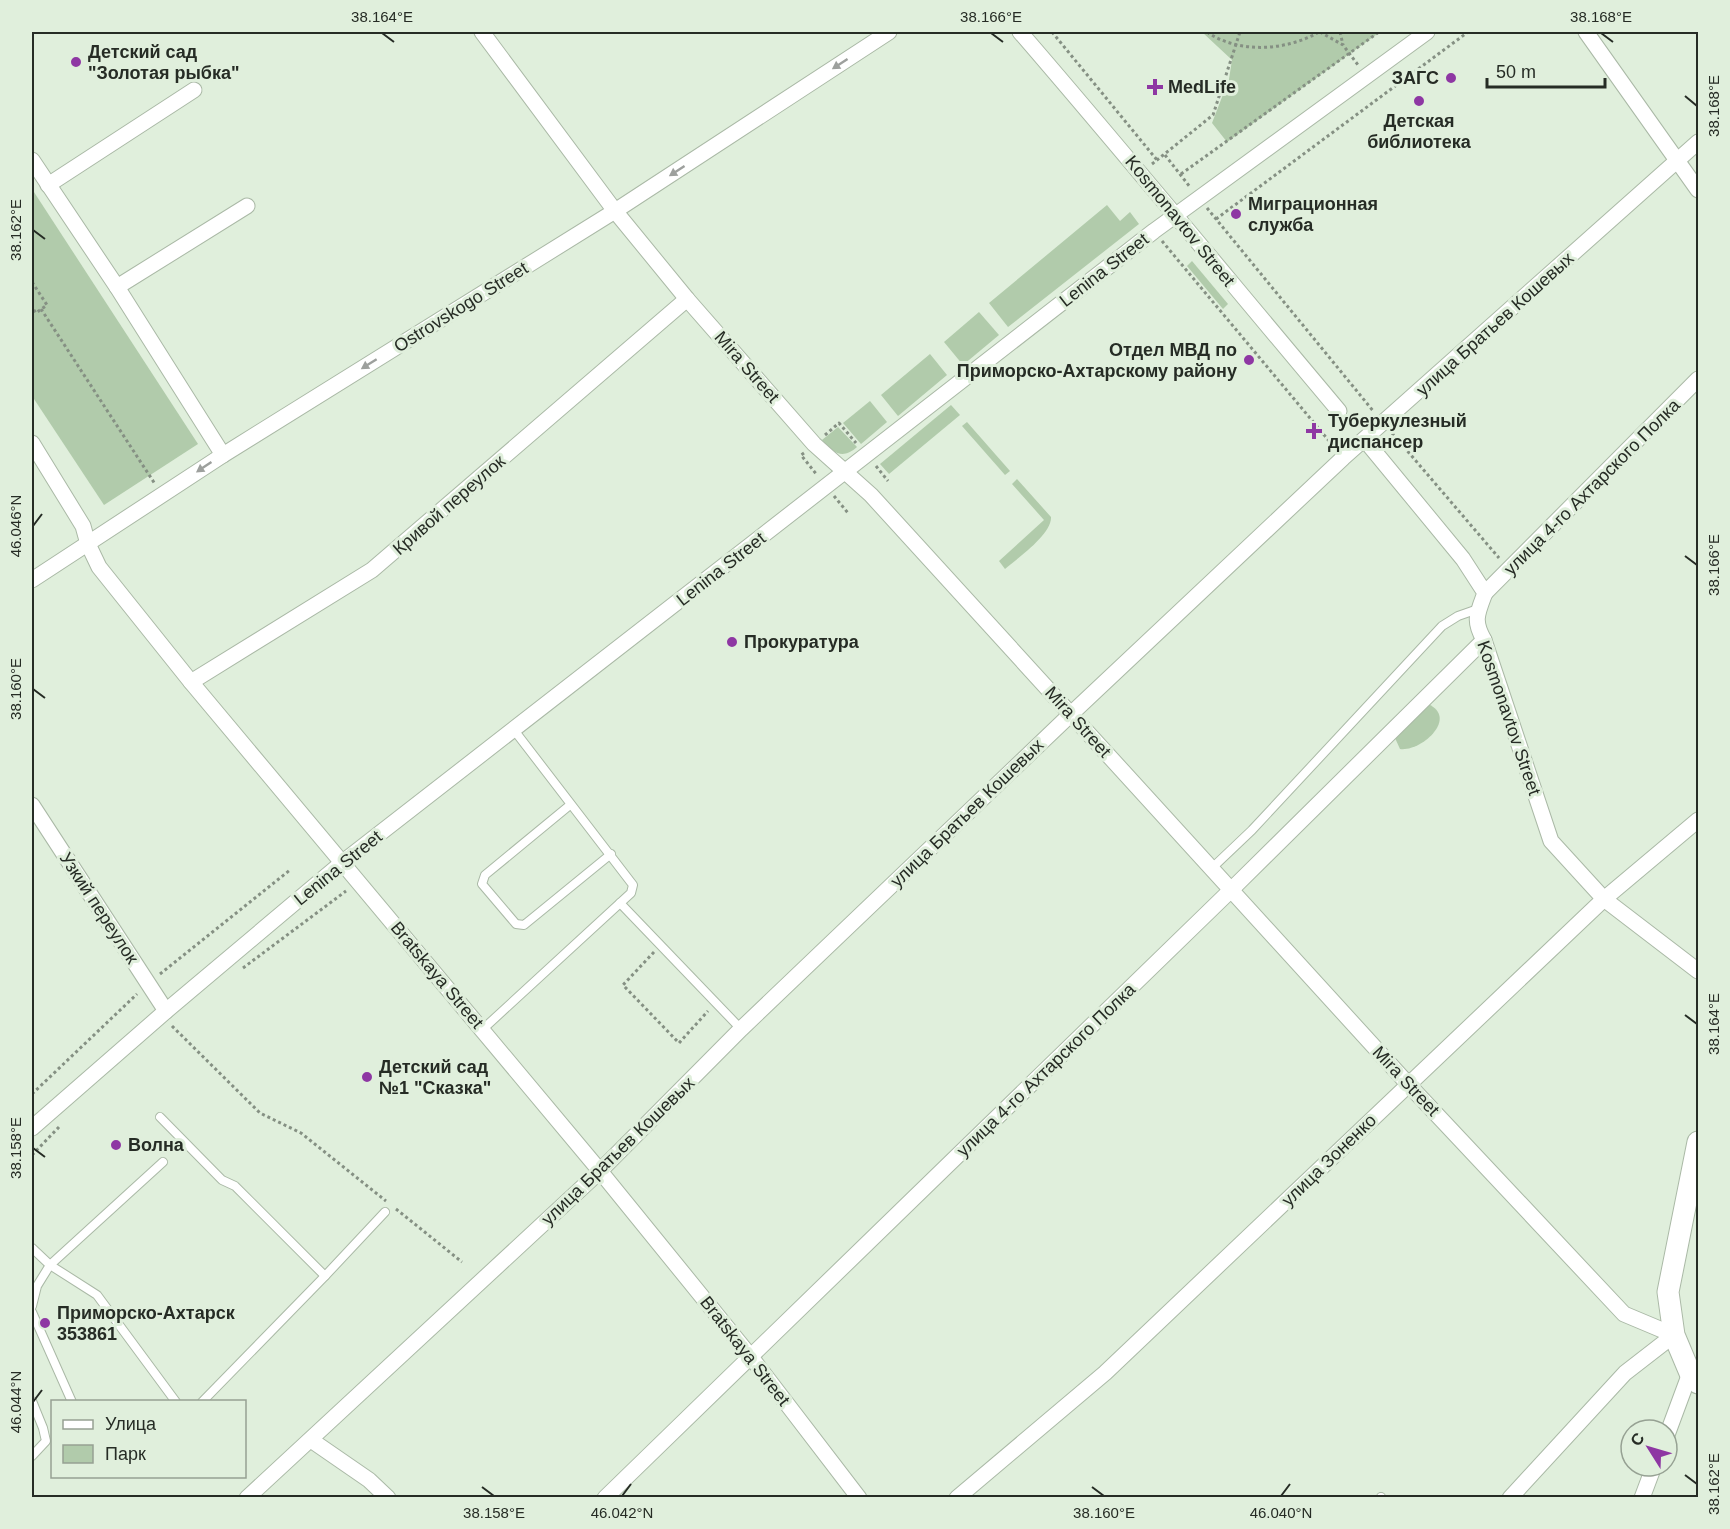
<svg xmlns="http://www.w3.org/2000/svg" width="1730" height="1529" viewBox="0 0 1730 1529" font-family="Helvetica,sans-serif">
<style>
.green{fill:#b1cbab}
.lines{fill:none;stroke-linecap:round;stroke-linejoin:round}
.lane-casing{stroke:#aab9a6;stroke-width:10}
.street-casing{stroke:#aab9a6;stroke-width:17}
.secondary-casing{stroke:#aab9a6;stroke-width:23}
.path{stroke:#859083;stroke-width:3;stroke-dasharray:3 3;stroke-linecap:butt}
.lane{stroke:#fff;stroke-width:8}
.street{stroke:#fff;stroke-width:15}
.secondary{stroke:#fff;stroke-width:21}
.oneway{fill:#9da09d}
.ticks{fill:none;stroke:#262c25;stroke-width:2}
.poi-dot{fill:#8e37a3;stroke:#e0efdc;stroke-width:2}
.labels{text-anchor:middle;stroke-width:6;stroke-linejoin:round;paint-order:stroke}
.poi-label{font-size:18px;font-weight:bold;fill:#262c25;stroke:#e0efdc;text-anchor:start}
.street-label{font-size:18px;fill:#262c25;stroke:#e0efdc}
.neatline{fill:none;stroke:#262c25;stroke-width:2}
.ticks-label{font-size:15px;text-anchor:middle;fill:#262c25}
</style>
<rect width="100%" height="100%" fill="#e0efdc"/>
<g class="green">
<path d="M1202 32H1380L1227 142 1212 123 1229 79 1232 60Z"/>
<path d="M32 189 198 444 104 505 32 396Z"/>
<path d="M1107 205 1120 221 1130 212 1139 224 1008 327 989 303Z"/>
<path d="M1192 261 1228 304 1223 309 1187 266Z"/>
<path d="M979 312 999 335 963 365 944 342Z"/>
<path d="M930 354 947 375 898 416 881 395Z"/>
<path d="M870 401 887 422 861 444 843 423Z"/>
<path d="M951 405 960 415 889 474 880 464Z"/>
<path d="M967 422 1010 471 1005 475 962 426Z"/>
<path d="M838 427 857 447C842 460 834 453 822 440Z"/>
<path d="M1017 479 1051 517C1052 534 1018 558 1005 569L999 561 1044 520 1012 484Z"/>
<path d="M1428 704C1459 718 1421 752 1400 749L1395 738Z"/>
</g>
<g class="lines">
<g class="lane-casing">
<g id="lane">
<path d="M570 805 485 875 482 884 516 924 524 925 611 854"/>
<path d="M1212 868 1252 830 1442 626 1458 616 1478 609"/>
<path d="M620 903 741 1029"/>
<path d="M483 1029 631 893 633 885 514 730"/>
<path d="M160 1117 222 1180 235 1186 325 1276"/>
<path d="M32 1248 50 1265 97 1295 176 1402"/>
<path d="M32 1306 37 1286 50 1265 163 1162"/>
<path d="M32 1312 72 1402"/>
<path d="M32 1401 43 1428 46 1441 32 1456"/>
<path d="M202 1402 325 1276 385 1212"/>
<path d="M1381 1497V1498"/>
</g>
</g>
<g class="street-casing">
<g id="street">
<path d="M482 32 615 211 687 299 814 444 871 495 1408 1084 1624 1314 1674 1335 1625 1373 1510 1498"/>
<path d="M1020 32C1128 157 1233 285 1339 411"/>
<path d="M1586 32 1698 190"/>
<path d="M32 160 117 287 223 455"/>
<path d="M48 185 194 90"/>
<path d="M117 287 247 206"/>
<path d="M1365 440 1463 559 1485 593C1477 614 1473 621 1484 640L1551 841 1604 899 1698 971"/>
<path d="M32 443 83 526 88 544 99 567 191 682 600 1171 751 1357 859 1498"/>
<path d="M32 580 223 455 615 211 889 32"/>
<path d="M1485 593 1698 379"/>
<path d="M191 682 372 570 687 299"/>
<path d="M32 805 166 1011"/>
<path d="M32 1128 166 1011 343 862 1154 231 1427 32"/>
<path d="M1667 1435 1690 1373"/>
<path d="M311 1440 369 1480 388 1498"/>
<path d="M247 1498 600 1171 741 1029 1071 714 1343 458 1698 142"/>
<path d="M605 1498 1231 890 1484 640"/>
<path d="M957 1498 1105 1373 1604 899 1698 820"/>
<path d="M1642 1498 1654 1466"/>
</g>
</g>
<g class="secondary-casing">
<path id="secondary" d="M1698 1142 1668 1292 1674 1335 1690 1373 1698 1383"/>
</g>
<g class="path">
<path d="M1052 32 1157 160"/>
<path d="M1207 32C1239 54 1286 51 1319 32"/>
<path d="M1320 32 1343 45 1358 65"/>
<path d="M1340 32 1343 45"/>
<path d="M1165 155 1190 187"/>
<path d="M1152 164 1213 115 1240 32"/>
<path d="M1181 174 1379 32"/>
<path d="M1207 208 1374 412"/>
<path d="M1216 219 1468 32"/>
<path d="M1162 241 1335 448"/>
<path d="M32 282 47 305 36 313 32 307"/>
<path d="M41 309 155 484"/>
<path d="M1392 433 1499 558"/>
<path d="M825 435 839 423 856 443"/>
<path d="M804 453 801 455 817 475"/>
<path d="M876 466 888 481"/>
<path d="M834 496 848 513"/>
<path d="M654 952 623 985 679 1043 708 1011"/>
<path d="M243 968 346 891"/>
<path d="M160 974 290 870"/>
<path d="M172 1026 260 1113 301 1133 386 1201"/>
<path d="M32 1094 137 994"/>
<path d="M32 1155 59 1127"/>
<path d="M396 1209 462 1262"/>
</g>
<use href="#lane" class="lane"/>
<use href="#street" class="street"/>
<use href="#secondary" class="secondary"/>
</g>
<defs><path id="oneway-solid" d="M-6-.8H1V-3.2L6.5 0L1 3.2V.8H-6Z" transform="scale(1.5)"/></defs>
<g class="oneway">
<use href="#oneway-solid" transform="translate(840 64) rotate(147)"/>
<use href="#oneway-solid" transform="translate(677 171) rotate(147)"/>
<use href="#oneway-solid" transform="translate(369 364) rotate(148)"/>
<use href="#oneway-solid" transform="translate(204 467) rotate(146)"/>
</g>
<path class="ticks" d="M382 33 394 42M991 33 1003 42M1601 33 1613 42M1685 96 1697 106M33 230 45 239M33 526 42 514M1685 556 1697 565M33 689 45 698M1685 1015 1697 1024M33 1148 45 1157M33 1402 42 1390M1685 1475 1697 1484M482 1487 494 1496M1092 1487 1104 1496M622 1496 631 1484M1281 1496 1290 1484"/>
<g class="poi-dot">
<circle cx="76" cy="62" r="6"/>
<circle cx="1451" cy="78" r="6"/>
<path d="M1152 78h6v6h6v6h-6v6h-6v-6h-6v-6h6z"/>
<circle cx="1419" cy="101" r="6"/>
<circle cx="1236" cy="214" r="6"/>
<circle cx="1249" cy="360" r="6"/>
<path d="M1311 422h6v6h6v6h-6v6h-6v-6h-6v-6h6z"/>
<circle cx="732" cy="642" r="6"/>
<circle cx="367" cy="1077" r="6"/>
<circle cx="116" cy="1145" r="6"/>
<circle cx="45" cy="1323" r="6"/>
</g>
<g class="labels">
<g class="poi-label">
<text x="88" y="58">Детский сад<tspan x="88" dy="21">"Золотая рыбка"</tspan></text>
<text x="1439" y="84" text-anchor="end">ЗАГС</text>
<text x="1168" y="93">MedLife</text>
<text x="1419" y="127" text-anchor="middle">Детская<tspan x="1419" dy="21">библиотека</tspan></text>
<text x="1248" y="210">Миграционная<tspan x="1248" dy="21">служба</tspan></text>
<text x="1237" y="356" text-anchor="end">Отдел МВД по<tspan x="1237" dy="21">Приморско-Ахтарскому району</tspan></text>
<text x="1328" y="427">Туберкулезный<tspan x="1328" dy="21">диспансер</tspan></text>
<text x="744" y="648">Прокуратура</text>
<text x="379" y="1073">Детский сад<tspan x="379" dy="21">№1 "Сказка"</tspan></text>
<text x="128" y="1151">Волна</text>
<text x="57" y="1319">Приморско-Ахтарск<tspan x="57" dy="21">353861</tspan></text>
</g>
<g class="street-label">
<text transform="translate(1180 221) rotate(51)" y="6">Kosmonavtov Street</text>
<text transform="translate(1104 270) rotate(-38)" y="6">Lenina Street</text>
<text transform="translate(461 307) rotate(-32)" y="6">Ostrovskogo Street</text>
<text transform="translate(1495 324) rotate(-42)" y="6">улица Братьев Кошевых</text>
<text transform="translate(747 367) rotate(49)" y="6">Mira Street</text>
<text transform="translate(1592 487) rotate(-45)" y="6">улица 4-го Ахтарского Полка</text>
<text transform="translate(449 505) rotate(-41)" y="6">Кривой переулок</text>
<text transform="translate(721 569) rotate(-38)" y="6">Lenina Street</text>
<text transform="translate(1509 718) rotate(71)" y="6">Kosmonavtov Street</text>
<text transform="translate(1078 722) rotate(48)" y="6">Mira Street</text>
<text transform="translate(967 813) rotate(-44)" y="6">улица Братьев Кошевых</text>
<text transform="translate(338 868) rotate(-39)" y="6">Lenina Street</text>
<text transform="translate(99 908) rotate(57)" y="6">Узкий переулок</text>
<text transform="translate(437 975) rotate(50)" y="6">Bratskaya Street</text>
<text transform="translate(1046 1070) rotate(-44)" y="6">улица 4-го Ахтарского Полка</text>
<text transform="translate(1406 1081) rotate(47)" y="6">Mira Street</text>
<text transform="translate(618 1151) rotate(-44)" y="6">улица Братьев Кошевых</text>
<text transform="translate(1329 1160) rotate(-44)" y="6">улица Зоненко</text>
<text transform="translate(745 1351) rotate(52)" y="6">Bratskaya Street</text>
</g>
</g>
<rect width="1730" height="1529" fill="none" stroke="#e0efdc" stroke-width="66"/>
<rect x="51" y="1400" width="195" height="78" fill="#e0efdc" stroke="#96a193" stroke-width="1.5"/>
<rect x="63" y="1420" width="30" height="9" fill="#ffffff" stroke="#96a193" stroke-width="1.5"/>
<text x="105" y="1430" font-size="18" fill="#262c25">Улица</text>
<rect x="63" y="1445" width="30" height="18" fill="#b1cbab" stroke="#96a193" stroke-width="1.5"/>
<text x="105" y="1460" font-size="18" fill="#262c25">Парк</text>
<g transform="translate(1649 1448) rotate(307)"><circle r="28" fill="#e0efdc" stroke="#96a193" stroke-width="1.5"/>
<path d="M0-4.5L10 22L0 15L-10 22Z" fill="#8e37a3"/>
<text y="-9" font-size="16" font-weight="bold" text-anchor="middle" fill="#262c25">С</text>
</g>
<path d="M1487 78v9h118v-9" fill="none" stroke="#262c25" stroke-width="3"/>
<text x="1496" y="78" font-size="18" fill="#262c25" stroke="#e0efdc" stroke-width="4.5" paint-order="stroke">50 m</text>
<rect x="33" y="33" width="1664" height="1463" class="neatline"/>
<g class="ticks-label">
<text x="382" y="22">38.164°E</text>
<text x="991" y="22">38.166°E</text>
<text x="1601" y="22">38.168°E</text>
<text transform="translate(1714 106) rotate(-90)" y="5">38.168°E</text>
<text transform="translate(16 230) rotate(-90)" y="5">38.162°E</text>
<text transform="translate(16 526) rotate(-90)" y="5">46.046°N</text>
<text transform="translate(1714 565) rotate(-90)" y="5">38.166°E</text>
<text transform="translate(16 689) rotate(-90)" y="5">38.160°E</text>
<text transform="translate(1714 1024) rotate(-90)" y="5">38.164°E</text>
<text transform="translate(16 1148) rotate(-90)" y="5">38.158°E</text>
<text transform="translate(16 1402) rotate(-90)" y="5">46.044°N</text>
<text transform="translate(1714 1484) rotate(-90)" y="5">38.162°E</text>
<text x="494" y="1518">38.158°E</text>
<text x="622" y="1518">46.042°N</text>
<text x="1104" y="1518">38.160°E</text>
<text x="1281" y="1518">46.040°N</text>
</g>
</svg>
